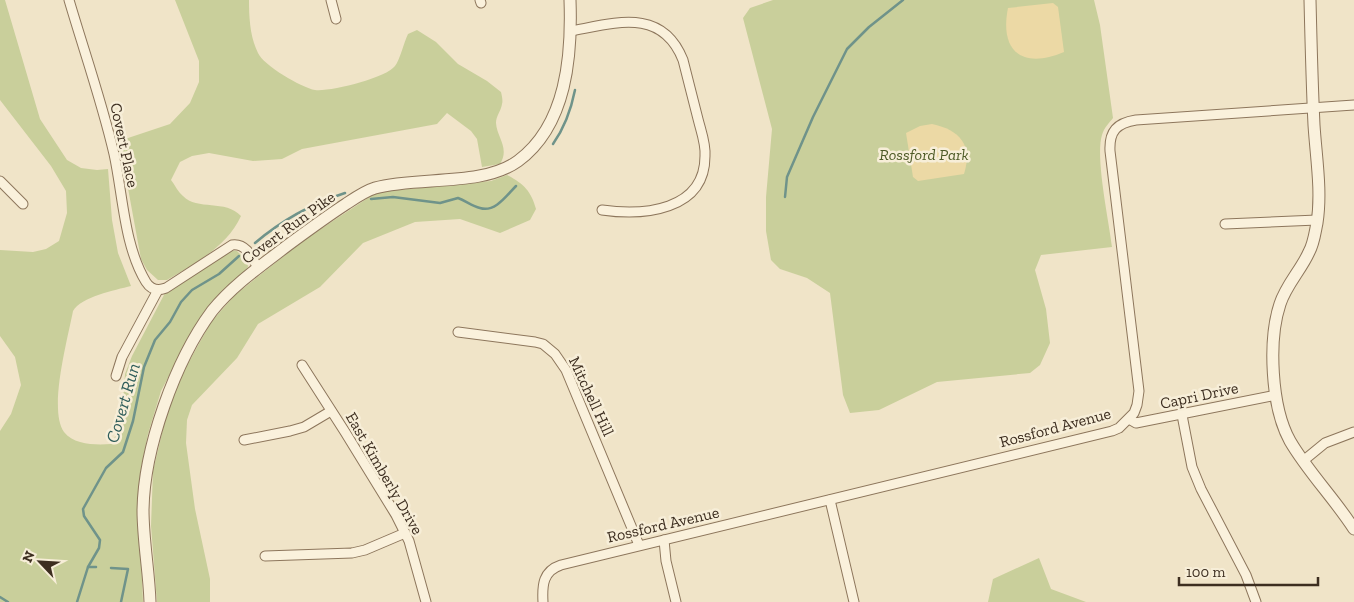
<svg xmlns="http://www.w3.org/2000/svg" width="1354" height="602" viewBox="0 0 1354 602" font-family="'Zilla Slab',serif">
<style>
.green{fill:#c9cf9b}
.sand{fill:#ecd9a5}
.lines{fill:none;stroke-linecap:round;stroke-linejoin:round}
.stream{stroke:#6f938a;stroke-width:2.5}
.minor-casing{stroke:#8d765c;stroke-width:11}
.tertiary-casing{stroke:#8d765c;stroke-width:13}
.minor{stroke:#faf1dc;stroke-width:9}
.tertiary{stroke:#faf1dc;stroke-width:11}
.labels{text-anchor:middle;stroke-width:5;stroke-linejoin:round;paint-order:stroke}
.street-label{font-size:16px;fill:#3d2e20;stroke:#f7eed8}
.park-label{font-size:16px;font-style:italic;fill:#4d5a26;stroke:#f7eed8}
.water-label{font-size:18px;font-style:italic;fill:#2f5d5a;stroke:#f7eed8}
</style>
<rect width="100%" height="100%" fill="#f0e4c8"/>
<g class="green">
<path d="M0 0H5L40 119 67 160 81 168 97 170 108 169 112 220 118 253 131 286C115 290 81 297 73 311 68 338 48 410 64 432 74 445 96 445 111 444L121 426 125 374 132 356 165 293 230 250 237 251 247 261 248 267 244 273 217 296 188 340 161 391 148 434 141 468 139 511 143 602H0V431L11 414 21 385 15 357 0 336V250L33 252 46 249 59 241 67 213 66 191 51 166 0 100Z"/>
<path d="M175 0H249C249 18 250 37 258 53 263 65 302 88 315 90 330 92 386 78 395 66 400 60 404 42 408 34L417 30 436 42 458 64 487 81 501 92C502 96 503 101 502 104 501 111 496 116 496 123 497 138 510 148 500 164L482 167 477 139 471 131 447 113 437 124 302 149 282 159 253 161 209 153 192 156 180 162 171 180C175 185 178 192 183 196 197 211 226 199 241 216 227 247 194 264 167 280H158L147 270 141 259 125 172 116 142 170 124 190 103 199 82V61Z"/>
<path d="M773 0H1094L1100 25 1113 118C1109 123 1104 128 1102 135 1095 157 1109 221 1112 247L1041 255 1035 270 1046 309 1050 343 1040 365 1030 373 937 382 879 410 850 413 843 395 830 293 807 278 780 269 771 260 766 231V197L772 129 743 18 750 8Z"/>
<path d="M507 175C524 184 531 191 536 209L530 220 500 233 460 219 415 222 363 243 320 287 258 324 237 358 192 405 187 420 186 443 195 509 210 579V602H157L151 526 153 471 168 408 186 367 211 322 235 295 304 240 377 192 491 181Z"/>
<path d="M1039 558 1051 589 1086 602H988L993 579Z"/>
</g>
<g class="sand">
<path d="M1053 3 1058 7 1064 52C1024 69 999 53 1008 8Z"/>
<path d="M932 124C960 130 973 145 964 174L918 181 913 177 906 133 920 126Z"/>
</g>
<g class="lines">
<g class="stream">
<path d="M553 144C565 127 571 110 575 90"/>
<path d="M785 197 787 177 813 117 847 49 869 27 903 0"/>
<path d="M371 199 393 197 440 203 458 198C466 201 472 206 480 208 495 213 507 195 516 186"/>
<path d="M255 243C282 220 311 204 345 193"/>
<path d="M88 567H96"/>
<path d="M111 568 128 569 121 602"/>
<path d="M0 597 8 602"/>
<path d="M77 602 88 567 99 548 100 540 84 516 83 509 106 468 123 452 133 421 144 367 155 340 170 322 181 302 192 290 219 274 239 256"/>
</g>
<g class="minor-casing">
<g id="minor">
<path d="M69 0C84 51 102 102 114 154 123 195 124 246 146 282 151 290 158 291 166 288L232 245C246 243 252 257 258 268"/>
<path d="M331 0 336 19"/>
<path d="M480 0 481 3"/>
<path d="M571 31C615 23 662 7 683 60 688 79 693 99 698 119 701 131 706 144 705 156 705 211 643 216 602 210"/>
<path d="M0 181 23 204"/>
<path d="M1225 224 1317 220"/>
<path d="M458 332 535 342 543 344 555 354 566 370 639 545"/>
<path d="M302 365 345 432 396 515 409 541 426 602"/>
<path d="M116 376 122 357 158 290"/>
<path d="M1182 415 1192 467 1201 489 1246 575 1256 602"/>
<path d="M1129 419 1136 423 1276 395"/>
<path d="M244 440 290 431 304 427 331 411"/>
<path d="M1303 461 1325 443 1354 432"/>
<path d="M830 500 854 602"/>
<path d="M664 540 666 561 676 602"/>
<path d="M265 556 352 553 365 550 405 533"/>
<path d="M543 602C542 585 543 571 561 565L1112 431 1119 428 1134 413 1137 405 1139 391 1110 151C1109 131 1117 123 1136 120L1354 105"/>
</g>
</g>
<g class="tertiary-casing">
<g id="tertiary">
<path d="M1310 0C1311 42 1312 83 1314 125 1316 157 1322 191 1317 223 1315 232 1314 243 1309 252 1301 270 1286 285 1280 304 1268 340 1271 407 1290 441 1308 472 1334 498 1354 529"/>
<path d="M150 602C149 571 143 541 143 510 144 448 175 361 212 311 233 285 262 265 288 245 307 231 326 217 346 204 355 198 365 191 375 188 418 176 482 187 518 161 567 125 572 55 570 0"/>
</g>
</g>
<use href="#minor" class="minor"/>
<use href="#tertiary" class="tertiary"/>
</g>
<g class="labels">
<g class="street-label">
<text transform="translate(125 145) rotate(78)" y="6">Covert Place</text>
<text transform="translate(288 227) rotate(-36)" y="6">Covert Run Pike</text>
<text transform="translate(1199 395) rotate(-12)" y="6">Capri Drive</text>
<text transform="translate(592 396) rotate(65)" y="6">Mitchell Hill</text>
<text transform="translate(1055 427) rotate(-15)" y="6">Rossford Avenue</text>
<text transform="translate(385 473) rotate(60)" y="6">East Kimberly Drive</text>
<text transform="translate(663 524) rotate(-13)" y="6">Rossford Avenue</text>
</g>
<g class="park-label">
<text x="924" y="160">Rossford Park</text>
</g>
<g class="water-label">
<text transform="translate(123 403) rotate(-74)" y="6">Covert Run</text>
</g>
</g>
<g transform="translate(40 562) rotate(295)" stroke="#f7eed8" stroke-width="4" paint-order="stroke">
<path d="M0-4L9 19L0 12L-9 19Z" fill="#3d2e20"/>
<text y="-8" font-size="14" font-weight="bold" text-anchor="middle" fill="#3d2e20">N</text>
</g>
<path d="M1179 577v8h139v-8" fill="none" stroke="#3d2e20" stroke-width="2.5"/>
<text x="1186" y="577" font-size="15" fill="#3d2e20" stroke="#f7eed8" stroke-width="4" paint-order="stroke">100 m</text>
</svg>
